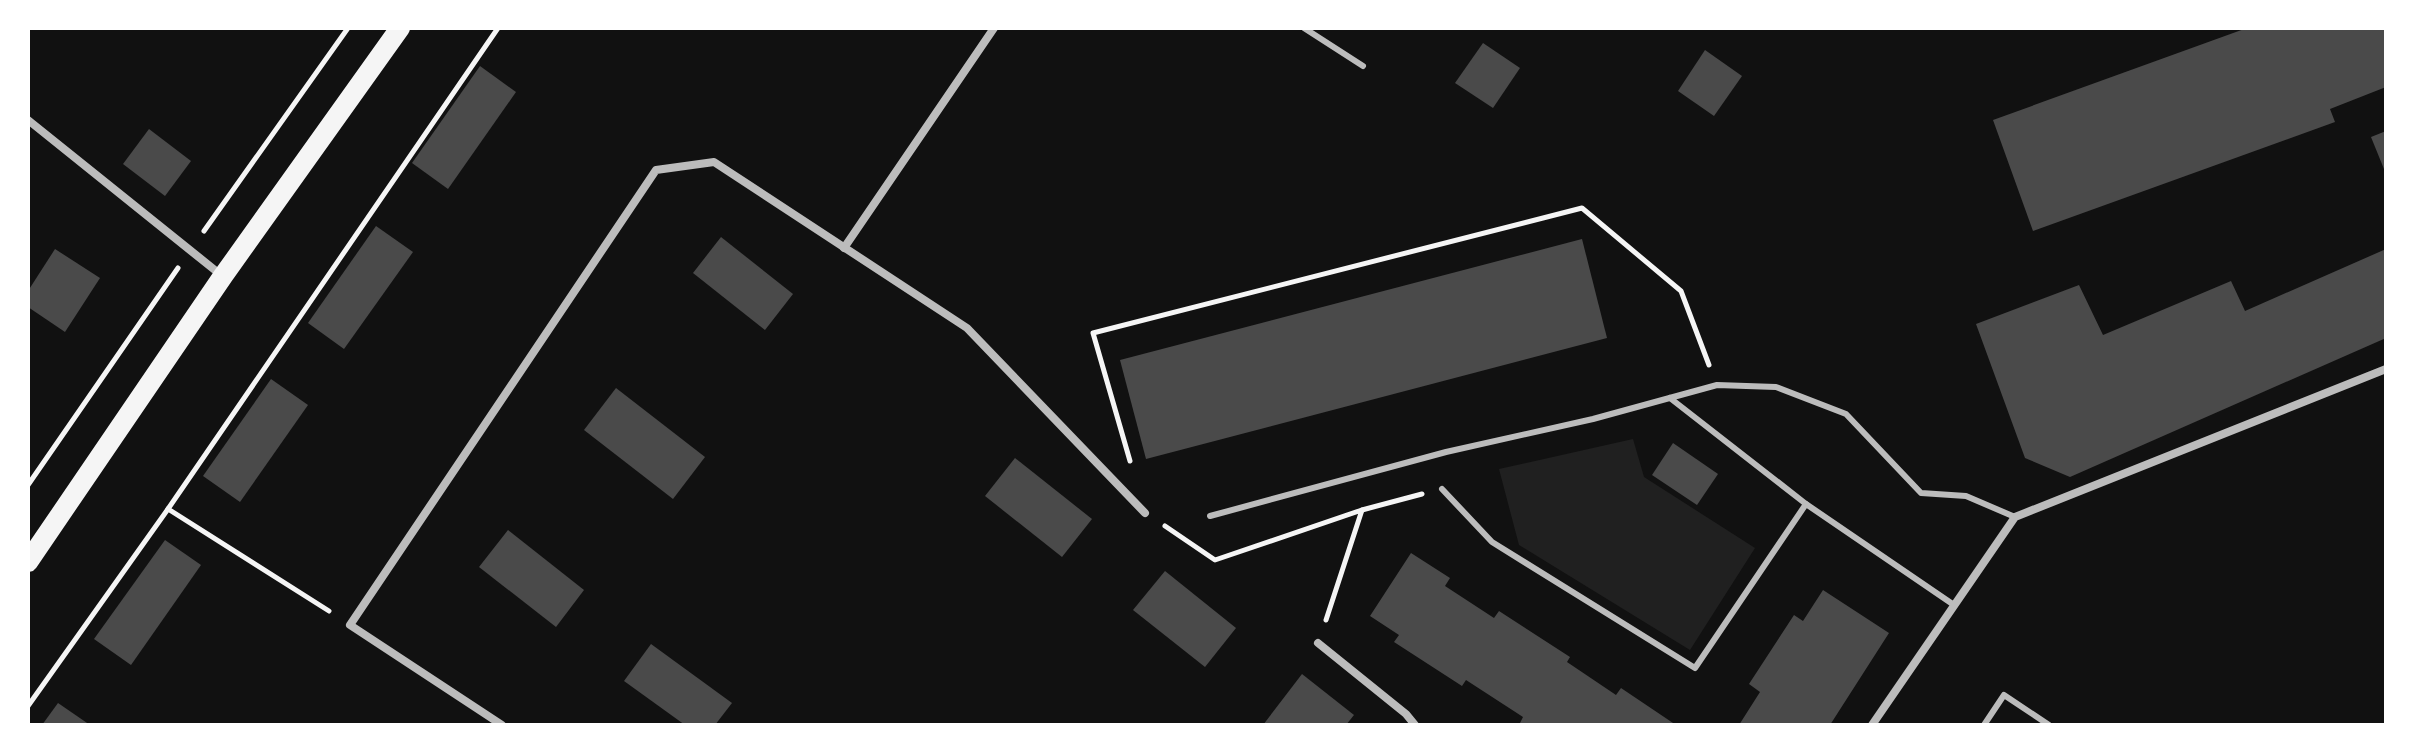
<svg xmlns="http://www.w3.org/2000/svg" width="2414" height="753" viewBox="0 0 2414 753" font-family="Raleway,sans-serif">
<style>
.green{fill:#202020}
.building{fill:#4a4a4a}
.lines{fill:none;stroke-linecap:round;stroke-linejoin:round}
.path{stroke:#f5f5f5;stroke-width:5}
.service{stroke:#bcbcbc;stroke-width:6}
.minor{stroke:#bcbcbc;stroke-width:8}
.primary{stroke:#f5f5f5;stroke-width:20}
</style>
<rect width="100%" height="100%" fill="#111"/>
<path class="green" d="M1633 439 1644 477 1755 548 1690 650 1519 545 1499 469Z"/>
<g class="building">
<path d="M2247 28H2386V87L2330 109 2335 122 2033 231 1993 120Z"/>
<path d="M1483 43 1520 68 1493 108 1455 83Z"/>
<path d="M1705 50 1742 76 1714 116 1678 91Z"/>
<path d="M480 66 516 92 448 189 412 163Z"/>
<path d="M149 129 191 161 165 196 123 164Z"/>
<path d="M2386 131V174L2371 137Z"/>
<path d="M376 226 413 252 344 349 308 323Z"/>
<path d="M721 237 793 294 765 330 693 273Z"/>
<path d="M1582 239 1607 338 1146 459 1120 360Z"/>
<path d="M55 249 100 278 65 332 28 307V291Z"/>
<path d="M2386 249V338L2070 477 2025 458 1976 324 2079 285 2103 335 2231 281 2245 311Z"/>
<path d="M271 379 308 405 240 502 203 476Z"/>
<path d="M616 388 705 457 673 499 584 430Z"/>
<path d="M1673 443 1718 474 1697 505 1652 475Z"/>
<path d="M1015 458 1092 519 1062 557 985 496Z"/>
<path d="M508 530 584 590 556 627 479 567Z"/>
<path d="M165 540 201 565 131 665 94 639Z"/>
<path d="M1411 553 1450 578 1445 586 1494 618 1499 611 1570 657 1567 662 1616 695 1621 688 1676 725H1522L1520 723 1523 717 1466 680 1462 686 1394 642 1399 635 1370 616Z"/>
<path d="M1165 571 1236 628 1205 667 1133 610Z"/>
<path d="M1823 590 1889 633 1830 725H1739L1760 692 1749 684 1794 615 1803 621Z"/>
<path d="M651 644 732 703 715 725H685L624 681Z"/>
<path d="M1302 674 1354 715 1346 725H1263Z"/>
<path d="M58 703 90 725H42Z"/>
</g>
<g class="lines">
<g class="path">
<path d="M204 231 348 28"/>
<path d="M1130 461 1093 333 1582 208 1681 291 1709 365"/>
<path d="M28 485 178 268"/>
<path d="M168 509 329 611"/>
<path d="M1362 510 1422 494"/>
<path d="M1165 526 1215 560 1362 510 1326 620"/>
<path d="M28 706 168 509 498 28"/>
</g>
<g class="service">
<path d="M1304 28 1363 66"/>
<path d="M1670 398 1806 504"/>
<path d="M1442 489 1492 542 1695 668 1806 504 1954 605"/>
<path d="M1210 516 1446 452 1593 419 1717 385 1776 387 1846 414 1921 493 1966 496 2015 517"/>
<path d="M1984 725 2004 695 2049 725"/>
</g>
<g class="minor">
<path d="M28 120 221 275"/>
<path d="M844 248 994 28"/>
<path d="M1318 643 1406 714 1415 725"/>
<path d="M502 725 350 625 656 170 714 162 967 328 1145 513"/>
<path d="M1872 725 2015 517 2386 369"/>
</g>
<path class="primary" d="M28 562 223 276 400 28"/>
</g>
<rect width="2414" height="753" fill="none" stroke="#ffffff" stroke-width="60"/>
</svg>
